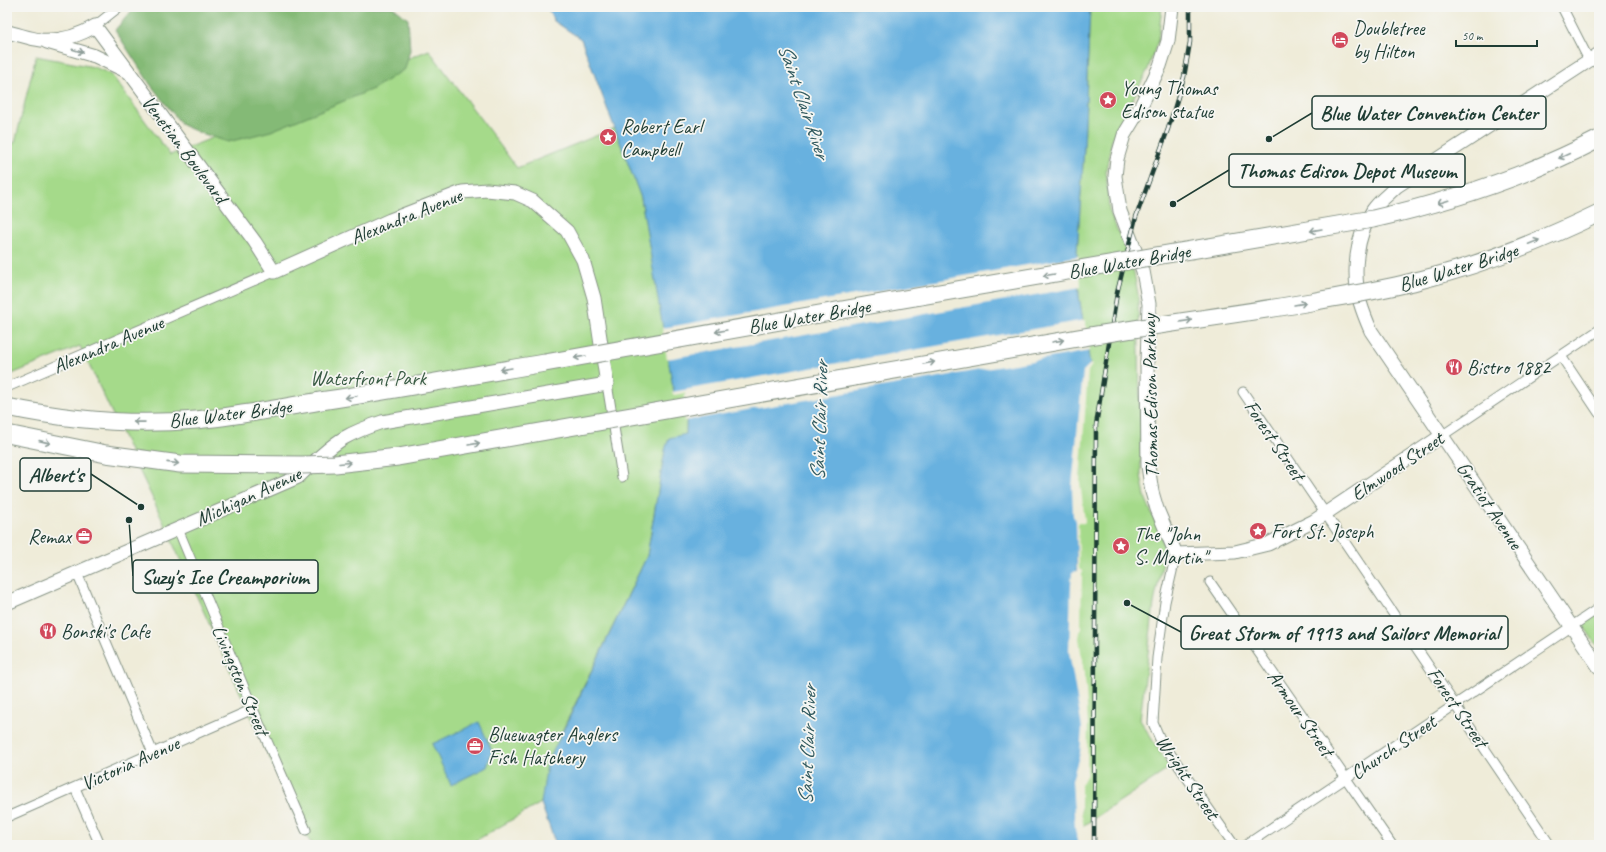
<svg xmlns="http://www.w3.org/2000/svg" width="1606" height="852" viewBox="0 0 1606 852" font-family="Caveat,sans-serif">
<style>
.green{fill:#a5da8a;stroke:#628c5f}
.forest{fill:#84ba76;stroke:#527c55}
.water{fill:#67b1df;stroke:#43778a}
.pier{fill:#efecd9}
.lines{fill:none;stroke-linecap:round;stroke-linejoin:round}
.street-casing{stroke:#879486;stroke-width:11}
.secondary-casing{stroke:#879486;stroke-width:15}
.highway-casing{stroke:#879486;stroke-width:19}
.street{stroke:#fff;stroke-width:9}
.secondary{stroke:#fff;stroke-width:13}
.highway{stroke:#fff;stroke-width:17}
.rail-casing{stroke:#1f3d34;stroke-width:4.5}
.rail{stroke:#f6f6f2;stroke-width:3;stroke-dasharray:9;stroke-linecap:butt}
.highway-bridge-casing{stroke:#879486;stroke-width:19;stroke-linecap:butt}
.highway-bridge{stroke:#fff;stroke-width:17}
.oneway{stroke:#8f9e9a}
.labels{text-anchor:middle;stroke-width:3.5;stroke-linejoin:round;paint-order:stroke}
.poi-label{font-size:20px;fill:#1f3d34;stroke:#f6f6f2;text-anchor:start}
.street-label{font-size:20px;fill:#1f3d34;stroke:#f6f6f2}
.park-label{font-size:20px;fill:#3a5c45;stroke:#f6f6f2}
.water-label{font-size:21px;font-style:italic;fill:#315a5f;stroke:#f6f6f2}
.leader{fill:none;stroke:#1f3d34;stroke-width:1.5}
.callout-dot{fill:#1f3d34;stroke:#f6f6f2;stroke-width:1.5}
.callout{fill:#f6f6f2;stroke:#1f3d34;stroke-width:1.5}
.callout-label{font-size:21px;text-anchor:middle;font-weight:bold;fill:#1f3d34}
</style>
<rect width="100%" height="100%" fill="#f6f6f2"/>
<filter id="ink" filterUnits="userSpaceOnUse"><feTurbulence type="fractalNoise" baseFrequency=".025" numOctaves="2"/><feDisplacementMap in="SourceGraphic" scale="8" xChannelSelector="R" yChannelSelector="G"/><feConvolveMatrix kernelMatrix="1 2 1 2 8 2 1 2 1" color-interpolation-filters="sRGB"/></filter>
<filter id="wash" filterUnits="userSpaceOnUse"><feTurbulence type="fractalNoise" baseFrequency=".012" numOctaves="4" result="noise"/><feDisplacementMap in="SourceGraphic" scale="16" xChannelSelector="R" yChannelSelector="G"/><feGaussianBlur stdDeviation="0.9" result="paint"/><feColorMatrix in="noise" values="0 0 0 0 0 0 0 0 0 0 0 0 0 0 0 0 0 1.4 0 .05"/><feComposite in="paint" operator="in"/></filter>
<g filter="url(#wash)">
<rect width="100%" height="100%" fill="#efecd9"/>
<g class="green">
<path d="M1090 7H1162L1158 40 1148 69 1112 140 1106 170 1109 210 1133 268 1138 294 1141 475 1145 497 1161 535 1165 552 1154 603 1140 720 1170 768 1081 827 1076 521 1078 482 1088 352 1079 296 1077 253 1084 148Z"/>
<path d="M429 50 517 168 615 128 641 198 665 335 687 391 686 435 665 450 647 556 562 731 541 803 468 845H313L304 834 152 497 80 346 7 376V142L15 143 36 56 94 67 111 74 170 155Z"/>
<path d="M1599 610V649L1581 622Z"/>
</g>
<path class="forest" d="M135 7H393L408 19 410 50 405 69 373 89 271 131 228 142 198 132 182 125 150 84 115 30Z"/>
<g class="water">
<path d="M547 7H1090L1084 148 1077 253 1079 296 1090 364 1086 370 1077 521V638L1086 724 1079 784V811L1085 845H556L541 803 547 764 647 556 665 450 669 438 686 434 687 391 674 394 641 198 581 39 554 21Z"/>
<path d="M479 722 492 751 487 767 451 785 432 744Z"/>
</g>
<g class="pier">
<path d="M1079 256 1081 287 667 359 662 328Z"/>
<path d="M1085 320 1090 351 684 421 685 393 674 395 672 392Z"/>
<path d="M1090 364 1092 365 1088 371 1080 482 1085 521 1084 523H1078L1079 569 1082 571 1081 627 1079 638 1086 687 1088 724 1087 774 1081 785V811L1087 845H1078L1075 829 1072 780 1080 753 1082 728 1069 652 1071 585 1072 572 1077 571 1076 521 1073 516 1072 487 1083 371Z"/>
</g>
</g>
<g filter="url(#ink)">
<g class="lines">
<g class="street-casing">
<g id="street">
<path d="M1562 7 1589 60"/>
<path d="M95 26 119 7"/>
<path d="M1561 356 1599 413"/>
<path d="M607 384 622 477"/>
<path d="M7 387 274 272"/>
<path d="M1243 392 1550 845"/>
<path d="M1443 435 1599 330"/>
<path d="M178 529 253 709 306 830"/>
<path d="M1176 554 1165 602 1157 658 1153 723 1160 739 1234 845"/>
<path d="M77 573 153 753"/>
<path d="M1210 582 1392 845"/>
<path d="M75 788 100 845"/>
<path d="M7 817 253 709"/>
<path d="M1246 845 1599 608"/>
</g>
</g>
<g class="secondary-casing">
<g id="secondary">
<path d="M1172 7 1168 41 1160 66 1138 112 1124 135 1117 159 1115 176 1120 211 1143 271 1149 304 1147 362 1148 466 1152 492 1157 509 1176 554 1235 552 1268 544 1314 521 1443 435"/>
<path d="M7 32C18 34 30 39 41 40 59 41 79 36 95 26L255 242 274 272 390 220 462 192 487 190 515 193 533 201 567 231 583 260 594 298 607 384 382 422C370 426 356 431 344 438 327 448 313 463 298 477L7 603"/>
<path d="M47 42 95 56 126 71"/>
<path d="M1599 54 1397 186C1389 194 1379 201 1373 210 1356 236 1352 273 1360 302 1363 312 1367 322 1371 331L1599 667"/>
</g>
</g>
<g class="highway-casing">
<path id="highway" d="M7 407C69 420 133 426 196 420 240 416 284 407 327 400 400 389 472 375 545 363"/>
</g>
<use href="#street" class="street"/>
<use href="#secondary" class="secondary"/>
<use href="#highway" class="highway"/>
<g class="rail-casing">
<path id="rail" d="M1094 845 1096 425 1117 293 1136 217 1168 129 1184 77 1190 42V7"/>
</g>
<use href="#rail" class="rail"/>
<g class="highway-bridge-casing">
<g id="highway-bridge">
<path d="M545 363 898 300 1373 219C1452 201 1528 176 1599 139"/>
<path d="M7 434 106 454 180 464 302 465 335 464 398 457C619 419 840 378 1061 341 1144 326 1228 316 1311 302 1348 295 1384 290 1420 280 1482 265 1541 241 1599 213"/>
</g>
</g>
<use href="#highway-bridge" class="highway-bridge"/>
</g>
<defs><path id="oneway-shaft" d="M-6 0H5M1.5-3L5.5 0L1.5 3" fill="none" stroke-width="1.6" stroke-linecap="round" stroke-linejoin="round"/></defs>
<g class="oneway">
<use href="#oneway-shaft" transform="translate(78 51) rotate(16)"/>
<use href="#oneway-shaft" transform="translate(1564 156) rotate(155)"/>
<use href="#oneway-shaft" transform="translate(1443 202) rotate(163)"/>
<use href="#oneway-shaft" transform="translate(1316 230) rotate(170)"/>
<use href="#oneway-shaft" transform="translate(1534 242) rotate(-22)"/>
<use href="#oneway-shaft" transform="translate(1049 275) rotate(171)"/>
<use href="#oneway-shaft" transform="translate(1300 304) rotate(-10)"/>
<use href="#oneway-shaft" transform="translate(1186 321) rotate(-8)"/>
<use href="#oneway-shaft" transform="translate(721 331) rotate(170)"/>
<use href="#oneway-shaft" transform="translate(1058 341) rotate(-10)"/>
<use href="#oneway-shaft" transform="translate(580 357) rotate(170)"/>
<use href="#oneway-shaft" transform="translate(929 363) rotate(-10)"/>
<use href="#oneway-shaft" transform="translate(506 369) rotate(170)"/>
<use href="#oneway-shaft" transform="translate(351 397) rotate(171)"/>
<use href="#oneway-shaft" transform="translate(139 422) rotate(-179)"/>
<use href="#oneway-shaft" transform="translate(45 442) rotate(13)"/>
<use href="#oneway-shaft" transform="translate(474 444) rotate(-10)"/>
<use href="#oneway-shaft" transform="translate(173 463) rotate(6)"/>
<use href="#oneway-shaft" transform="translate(345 463) rotate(-5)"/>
</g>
</g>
<defs>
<g id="hotel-disc" transform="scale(0.9)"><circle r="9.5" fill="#d1495b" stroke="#f6f6f2"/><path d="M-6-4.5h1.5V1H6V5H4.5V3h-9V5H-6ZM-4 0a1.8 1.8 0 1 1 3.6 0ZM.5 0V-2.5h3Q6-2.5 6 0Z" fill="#fff"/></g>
<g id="sight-disc" transform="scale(0.9)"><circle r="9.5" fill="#d1495b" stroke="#f6f6f2"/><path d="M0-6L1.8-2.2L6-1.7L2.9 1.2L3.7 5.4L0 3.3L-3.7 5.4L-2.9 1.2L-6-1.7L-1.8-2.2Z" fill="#fff"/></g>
<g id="restaurant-disc" transform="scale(0.9)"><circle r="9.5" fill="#d1495b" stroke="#f6f6f2"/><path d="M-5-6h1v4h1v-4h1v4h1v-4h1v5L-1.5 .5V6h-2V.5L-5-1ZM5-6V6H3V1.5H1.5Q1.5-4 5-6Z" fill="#fff"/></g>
<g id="office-disc" transform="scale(0.9)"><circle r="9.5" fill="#d1495b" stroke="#f6f6f2"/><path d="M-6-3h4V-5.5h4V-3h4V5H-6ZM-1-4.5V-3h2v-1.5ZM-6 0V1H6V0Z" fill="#fff"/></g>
</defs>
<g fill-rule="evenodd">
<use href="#hotel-disc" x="1340" y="40"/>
<use href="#sight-disc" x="1108" y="100"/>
<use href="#sight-disc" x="608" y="137"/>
<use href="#restaurant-disc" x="1454" y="367"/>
<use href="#sight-disc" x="1258" y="531"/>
<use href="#office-disc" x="84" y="536"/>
<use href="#sight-disc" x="1121" y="546"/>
<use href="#restaurant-disc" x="48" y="631"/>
<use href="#office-disc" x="475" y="746"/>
</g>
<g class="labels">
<g class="poi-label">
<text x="1353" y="35">Doubletree<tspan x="1353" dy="23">by Hilton</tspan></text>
<text x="1121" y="95">Young Thomas<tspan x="1121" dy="23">Edison statue</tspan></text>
<text x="621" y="133">Robert Earl<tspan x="621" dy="23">Campbell</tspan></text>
<text x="1467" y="374">Bistro 1882</text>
<text x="1271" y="538">Fort St. Joseph</text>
<text x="1134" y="541">The "John<tspan x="1134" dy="23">S. Martin"</tspan></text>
<text x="71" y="543" text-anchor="end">Remax</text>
<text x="61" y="638">Bonski's Cafe</text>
<text x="488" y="741">Bluewagter Anglers<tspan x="488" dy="23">Fish Hatchery</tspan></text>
</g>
<g class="street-label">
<text transform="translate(185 149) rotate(53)" y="7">Venetian Boulevard</text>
<text transform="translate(406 216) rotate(-22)" y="7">Alexandra Avenue</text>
<text transform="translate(1129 261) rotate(-10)" y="7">Blue Water Bridge</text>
<text transform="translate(1458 267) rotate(-17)" y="7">Blue Water Bridge</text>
<text transform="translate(809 316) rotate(-10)" y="7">Blue Water Bridge</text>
<text transform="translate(108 344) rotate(-23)" y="7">Alexandra Avenue</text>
<text transform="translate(1150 396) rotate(-91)" y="7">Thomas Edison Parkway</text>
<text transform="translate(230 413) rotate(-7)" y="7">Blue Water Bridge</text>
<text transform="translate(1275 440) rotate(56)" y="7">Forest Street</text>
<text transform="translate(1397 466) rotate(-34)" y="7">Elmwood Street</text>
<text transform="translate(248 496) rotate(-25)" y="7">Michigan Avenue</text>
<text transform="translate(1490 505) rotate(56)" y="7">Gratiot Avenue</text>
<text transform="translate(241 680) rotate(67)" y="7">Livingston Street</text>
<text transform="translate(1458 707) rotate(56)" y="7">Forest Street</text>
<text transform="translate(1301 713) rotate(55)" y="7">Armour Street</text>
<text transform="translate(1393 747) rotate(-34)" y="7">Church Street</text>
<text transform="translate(130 763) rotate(-24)" y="7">Victoria Avenue</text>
<text transform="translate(1188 777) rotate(56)" y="7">Wright Street</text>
</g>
<g class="park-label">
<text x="368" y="385">Waterfront Park</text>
</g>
<g class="water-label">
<text transform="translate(804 101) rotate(71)" y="7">Saint Clair River</text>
<text transform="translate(819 421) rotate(-88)" y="7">Saint Clair River</text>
<text transform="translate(807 745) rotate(-88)" y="7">Saint Clair River</text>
</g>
</g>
<path class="leader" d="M1269 139L1312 113M1173 204L1229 170M141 507L91 474M129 520L133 576M1127 603L1181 632"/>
<g class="callout-dot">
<circle cx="1269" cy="139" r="4"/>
<circle cx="1173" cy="204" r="4"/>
<circle cx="141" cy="507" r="4"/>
<circle cx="129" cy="520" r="4"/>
<circle cx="1127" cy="603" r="4"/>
</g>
<g class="callout">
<rect x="1312" y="96" width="234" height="33" rx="4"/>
<rect x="1229" y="154" width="236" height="33" rx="4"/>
<rect x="20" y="458" width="71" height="33" rx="4"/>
<rect x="133" y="560" width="185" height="33" rx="4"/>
<rect x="1181" y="616" width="327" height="33" rx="4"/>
</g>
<g class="callout-label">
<text x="1429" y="120">Blue Water Convention Center</text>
<text x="1347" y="178">Thomas Edison Depot Museum</text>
<text x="56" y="482">Albert's</text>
<text x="225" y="584">Suzy's Ice Creamporium</text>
<text x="1344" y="640">Great Storm of 1913 and Sailors Memorial</text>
</g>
<rect width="1606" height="852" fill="none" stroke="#f6f6f2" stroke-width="24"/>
<path d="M1456 40v6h81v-6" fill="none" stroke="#1f3d34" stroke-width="2"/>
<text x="1462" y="40" font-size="12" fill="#1f3d34" stroke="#f6f6f2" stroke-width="3" paint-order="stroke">50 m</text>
</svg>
